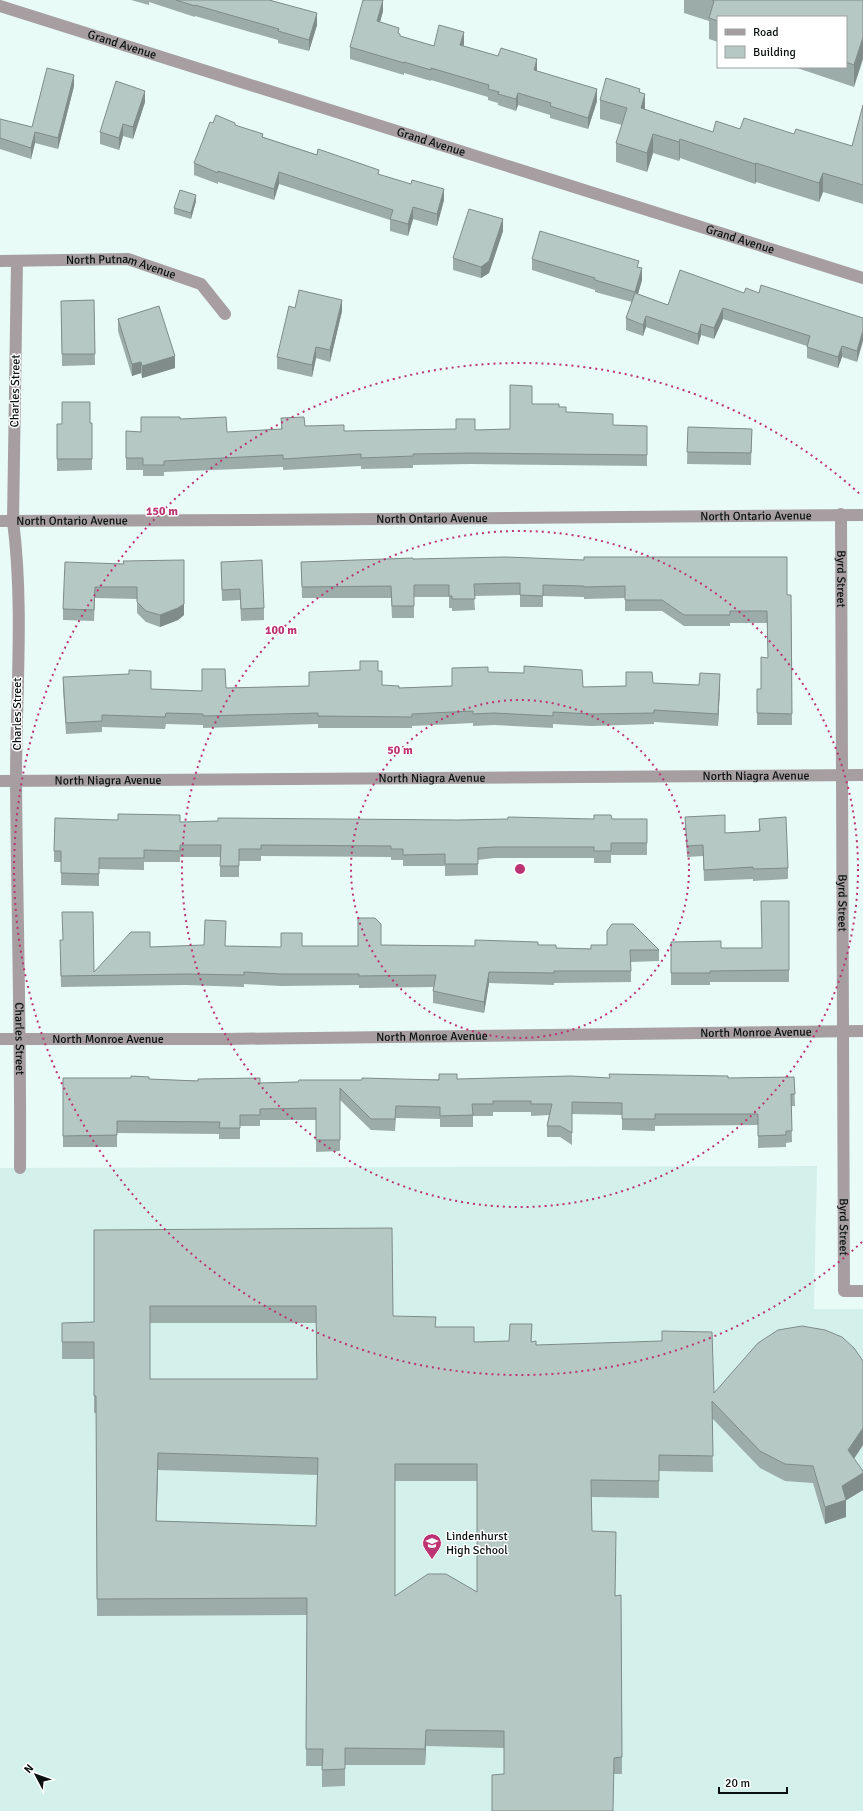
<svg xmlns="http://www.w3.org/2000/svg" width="863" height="1811" viewBox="0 0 863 1811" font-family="Signika,sans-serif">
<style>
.built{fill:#d4f0eb}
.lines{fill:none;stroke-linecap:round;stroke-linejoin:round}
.street{stroke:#a69ea0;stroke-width:12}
.wall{fill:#9caca9;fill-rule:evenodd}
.shaded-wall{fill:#7f8c89}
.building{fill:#b5c8c4;stroke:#7f8c89;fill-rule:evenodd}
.ring{fill:none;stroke:#bc3472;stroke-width:2;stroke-dasharray:2 4}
.labels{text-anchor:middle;stroke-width:3;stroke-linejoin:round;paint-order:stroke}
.street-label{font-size:12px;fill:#09100f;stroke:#fff}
.poi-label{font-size:12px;fill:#09100f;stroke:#fff;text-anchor:start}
.centre{fill:#bc3472;stroke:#fff;stroke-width:2}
.ring-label{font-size:12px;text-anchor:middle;font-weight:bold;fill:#bc3472;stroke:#fff;stroke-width:3;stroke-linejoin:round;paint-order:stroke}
</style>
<rect width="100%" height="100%" fill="#e8fbf7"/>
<path class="built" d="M817 1166 814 1309H863V1811H0V1168Z"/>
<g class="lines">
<g class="street">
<path id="s1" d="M0 6 863 278"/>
<path id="s2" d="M0 261 128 259 201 284 225 314"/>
<path id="s3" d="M17 261 13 521C24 606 16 694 16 781 17 910 21 1039 20 1168"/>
<path id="s4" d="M841 514 844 1291H863"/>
<path id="s5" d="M0 521 250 520 863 515"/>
<path id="s6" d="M0 781 863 775"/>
<path id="s7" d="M0 1039H225L863 1031"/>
</g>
</g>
<g class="wall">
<path d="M131 0H271L317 25 309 51 278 43V40L195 16V17L149 2V5Z"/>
<path d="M684 0H863L854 87 794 67H846V17H718V42L709 39V21L684 13Z"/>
<path d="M383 11 380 22 399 34 400 36 434 46 464 44 463 46 537 71 597 101 588 129 550 118V115L518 105 516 111 498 105V103L488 100V97L431 80V81L404 73V75L350 59V47Z"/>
<path d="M74 86 58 149 35 143 31 159 0 149V119L32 127Z"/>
<path d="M640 92 645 110 713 132 740 129 794 134 852 146 863 105V204L823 192 819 202 756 182 755 184 680 158 679 161 653 153 647 172 616 162V143L622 125 600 119V100Z"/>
<path d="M145 102 133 139 123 136 119 150 100 144V132Z"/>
<path d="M235 125 263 137 379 175 444 200 437 226 413 219 408 236 390 231V220L279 184 274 200 218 182V184L194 175V163Z"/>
<path d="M196 201 191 219 174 214V208Z"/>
<path d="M503 231 489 273 481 278 453 270V258Z"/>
<path d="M532 259 639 267 642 280 638 294 668 305 744 293H759L863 318 857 362 842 357 838 368 807 358V346L723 319 714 339 701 335 698 345 646 327 643 336 626 330V318L632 302 595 292V290L532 270Z"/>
<path d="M94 300 95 365 62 366 61 301Z"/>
<path d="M342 311 330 362 316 358 312 377 277 369V357Z"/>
<path d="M118 319 175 368 142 378 141 373 132 376 118 331Z"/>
<path d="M532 404 559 407 566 412 613 425 647 426V466L470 464 413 465V468L361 469V466L283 470V467L164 472V476H143V470H126V431L141 432 180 419 227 432 281 429V418L305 426 344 431 475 430 510 429Z"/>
<path d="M92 423V470L57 471V424Z"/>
<path d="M688 427 752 429 751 465 687 464Z"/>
<path d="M413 559 787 595H791L792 725H757V689H761L768 658 767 623H730V626H684L662 611H625V598L584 599V597L543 596V607H520V595L474 596 475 610 452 611V608H449V597H414V618H392L391 598H302L301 562Z"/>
<path d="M221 562 264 608V620L241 621 240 600 222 601Z"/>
<path d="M124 564 184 615 178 620 160 627 146 622 137 613V599L95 598 94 621 63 620V609Z"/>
<path d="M452 668 488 672 583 687 626 686V672L653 683 720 686 718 726 654 722V724L591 726 553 724V728L494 725 473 726V723L412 726V728H318V724L203 728V725L166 724 165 729 102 727V732L66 734 63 689V677L151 689 202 691 226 688 309 686 378 671 382 685 399 688 452 686Z"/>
<path d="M685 817 725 833 759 831V819L788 868V879L753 881V879L704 881 703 856 687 857Z"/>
<path d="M647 819V855H611V863H594V858H494L478 860V875L445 876V866H403V860H391V857L261 856V861H239V877H220V857H180V862H144V870L99 869V886L61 885V862H54V851L180 822Z"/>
<path d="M789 901V982H710V985H671V942L721 948H762Z"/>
<path d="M381 945 475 946 538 945 556 948 659 950V961L631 962V982L554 983V985L489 983 484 1013 433 1003V991L434 987 359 988V985L281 986 244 984V987L186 985 61 987 60 952 94 972 150 947 226 946 281 947 302 946H358Z"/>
<path d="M794 1077 795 1106H791L792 1142 786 1143V1147L758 1148V1125L655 1126V1131L622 1130V1115L572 1114V1145L560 1137H547V1126L549 1115 531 1116V1112H493V1116H473V1127H440V1119L396 1118 395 1131 371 1130 340 1100V1151L316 1152V1120H260V1126H240V1139H219V1134L117 1133V1147H63V1078L149 1079 260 1083 457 1079 728 1078Z"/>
<path d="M94 1230 393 1316 436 1327 474 1342H532L536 1345 714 1393 863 1361V1445L854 1459 863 1471V1490L846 1500V1517L825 1524 813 1483 785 1481 760 1468 712 1418 713 1472 659 1471V1498L591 1497 592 1531 615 1596 621 1595 622 1774H504V1748L426 1746 425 1765H345V1786L322 1787V1766H306L307 1615 97 1616 96 1413H94V1359H62V1323L94 1322ZM150 1323H316L317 1379H150ZM158 1470 317 1475 316 1526 156 1521ZM395 1481H477V1592L395 1596Z"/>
</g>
<g class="shaded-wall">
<path d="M383 0V11L377 33V21Z"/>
<path d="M317 13V25L309 51V40Z"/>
<path d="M464 32V44L460 57V45Z"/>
<path d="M863 37V59L854 87V65Z"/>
<path d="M537 59V70L534 82V70Z"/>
<path d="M74 75V86L58 149V138Z"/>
<path d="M597 89V101L588 129V118Z"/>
<path d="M145 91V102L133 139V127Z"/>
<path d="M518 93V105L516 111V99Z"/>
<path d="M645 94V113L641 108Z"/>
<path d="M123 124V136L119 150V138Z"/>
<path d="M35 132V143L31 159V148Z"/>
<path d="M653 134V153L647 172V153Z"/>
<path d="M680 139V158L679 161V142Z"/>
<path d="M756 163V182L755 184V164Z"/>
<path d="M279 172V184L274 200V189Z"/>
<path d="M823 173V192L819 202V183Z"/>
<path d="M444 189V200L437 226V214Z"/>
<path d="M196 195V201L191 219V213Z"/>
<path d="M413 207V219L408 236V224Z"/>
<path d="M503 219V231L489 273 481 278V267Z"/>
<path d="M642 268V280L635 304V292Z"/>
<path d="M342 300V311L330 362V350Z"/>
<path d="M723 308V319L714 339V328Z"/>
<path d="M646 316V327L643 336V325Z"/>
<path d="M701 324V335L698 345V334Z"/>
<path d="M863 330V341L857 362V351Z"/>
<path d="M842 346V357L838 368V357Z"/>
<path d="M316 347V358L312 377V365Z"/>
<path d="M175 356V368L142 378V366Z"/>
<path d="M141 362V373L132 376V364Z"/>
<path d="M184 604V615L178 620 160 627V615Z"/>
<path d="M720 674V686L718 726V714Z"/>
<path d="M489 972V983L484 1013V1002Z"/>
<path d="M863 1428V1445L848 1467V1450Z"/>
<path d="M158 1453V1470L156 1538V1521Z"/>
<path d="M863 1473V1490L845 1501 846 1500V1517L825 1524V1507L842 1486Z"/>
<path d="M426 1730V1746L425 1765V1749Z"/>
</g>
<g class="building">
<path d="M176 0H269L317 13 309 40 278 31 279 29 195 5V6Z"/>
<path d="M363 0H383L377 21 399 28 398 33 400 34V36L434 46 439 25 464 32 460 45 498 56 501 48 537 59 534 70 597 89 588 118 550 106 551 103 518 93 516 99 498 94 499 92 488 89 489 85 431 68V70L404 62V63L350 47Z"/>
<path d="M712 0H863V37L854 65 846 62V17H718V21L709 18 714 1Z"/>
<path d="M47 68 74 75 58 138 35 132 31 148 0 138V119L32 127Z"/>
<path d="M606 78 640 89 639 92 645 94 641 108 713 132 716 121 740 129 744 118 794 134 796 129 852 146 863 105V185L823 173 819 183 756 163 755 164 680 139 679 142 653 134 647 153 616 143 627 108 600 100Z"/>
<path d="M116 81 145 91 133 127 123 124 119 138 100 132Z"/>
<path d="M216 115 235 123V125L263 134 262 137 317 155 318 149 379 170 378 174 411 184 412 180 444 189 437 214 413 207 408 224 390 219 393 210 279 172 274 189 218 171V173L194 163 210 122 213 123Z"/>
<path d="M180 190 196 195 191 213 174 208Z"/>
<path d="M469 209 503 219 489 261 481 267 453 258Z"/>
<path d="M540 231 639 261 637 267 642 268 635 292 595 280V278L532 259Z"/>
<path d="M680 270 744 293 746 288 759 293 761 285 863 318V330L857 351 842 346 838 357 807 347 810 336 723 308 714 328 701 324 698 334 646 316 643 325 626 318 635 293 668 305Z"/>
<path d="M299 290 342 300 330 350 316 347 312 365 277 357 289 306 295 308Z"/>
<path d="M94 300 95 354H62L61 301Z"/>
<path d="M159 306 175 356 142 366 141 362 132 364 118 319Z"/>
<path d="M510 385 532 386V404H559V407H566V412L613 414V425L647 426V455L470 453 413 454V456L361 458V454L283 459V455L164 461V465H143V458H126V431L141 432V417H180V419L226 417 227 432 282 429 281 418 304 417 305 426 344 425V431L456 429V419H475V430L510 429Z"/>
<path d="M62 402H90V423H92V459H57V424H62Z"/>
<path d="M688 427 752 429 751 453 687 452Z"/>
<path d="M506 557 584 560V557H787V595H791L792 714 757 713V689H761V657L768 658 767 611H730V615H684L662 600H625V586L584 587V586L543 585V596L520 595V583L474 584 475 599H452V596H449V585H414V606H392L391 586 302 587 301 562 413 558V559Z"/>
<path d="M184 560V604L178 608 160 615 146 611 137 602V587H95L94 610 63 609 65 562 124 564 123 561Z"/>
<path d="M262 560 264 608 241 609 240 589 222 590 221 562Z"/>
<path d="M360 661H378V671H382V685L399 686V688L452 686V668L488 667V672L524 673V666L582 670 583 687 626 686V672H652L653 683 699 685 700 673 720 674 718 714 654 710V713L591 714 553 712V716L494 713 473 714V711L412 714V717L318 716V713L203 716V714L166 713 165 717 102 715V721L66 723 63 677 129 674V670L151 671V689L202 691V669H225L226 688 309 686V672L360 670Z"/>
<path d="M118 814 180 815V822L218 821V818L458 820 508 819V817L594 819V815H611L612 819H647V843H611V851H594V847H494L478 848V864H445V854L403 855V849H391V846L261 845V849H239V866H220L221 845H180V851L144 850V858H99V874L61 873V851H54L55 818 118 820Z"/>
<path d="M725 815V833L760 831 759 819 786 817 788 868 753 869V867L704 870 703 845 687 846 685 817Z"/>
<path d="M761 901H789V970L710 971V973H671V942L721 941V948H762Z"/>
<path d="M62 912H93L94 972 131 932H150V947L204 945 205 920 226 921 225 946 281 947V933H302V946H358V918H375L381 924V945L475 946V940L538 942V945H556V948L591 949V945H607V931L612 924H633L659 950H630L631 971H554V973L489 972 484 1002 433 991 436 975 359 976V974H281L244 972V975L186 974 61 976 60 940H63Z"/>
<path d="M439 1074H457V1079L571 1076 610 1078 609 1074 728 1076V1078L794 1077 795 1094H791L792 1131H786V1135L758 1136V1114H655V1119H622V1103L572 1102V1133L560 1126H547L552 1104H531V1101H493V1104H472L473 1115 440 1116V1107L396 1106 395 1119H371L340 1088V1140H316V1108L260 1109V1115H240V1128H219L220 1122 117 1121V1135L63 1136V1078H131V1076L149 1077V1079L198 1081V1079L260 1078V1083L298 1082 299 1080H362V1078L439 1080Z"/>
<path d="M392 1228 393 1316 436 1317 435 1327H474V1342L509 1341 510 1324H532L531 1342 536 1341V1345L662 1341V1331L712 1332 714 1393 758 1343 778 1330 802 1326 825 1330 842 1337 854 1348 863 1361V1428L848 1450 863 1471V1473L842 1486 846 1500 825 1507 813 1466 785 1464 760 1451 712 1401 713 1456 659 1455V1481L591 1480 592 1531 616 1532 615 1596 621 1595 622 1757 614 1758 613 1811H492V1775L504 1774V1731L426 1730 425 1749 345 1748V1769L322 1770 323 1749H306L307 1598 97 1599 96 1396H94V1342H62V1323L94 1322V1230ZM150 1306H316L317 1379H150ZM158 1453 318 1458 316 1526 156 1521ZM395 1464H477V1592L446 1574H428L395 1596Z"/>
</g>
<g class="ring">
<circle cx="520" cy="869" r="169"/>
<circle cx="520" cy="869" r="338"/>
<path d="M862 1242A506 506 0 1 1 862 496"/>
</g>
<defs>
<g id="school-pin" transform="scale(1)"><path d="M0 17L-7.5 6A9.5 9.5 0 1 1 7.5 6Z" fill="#bc3472" stroke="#fff"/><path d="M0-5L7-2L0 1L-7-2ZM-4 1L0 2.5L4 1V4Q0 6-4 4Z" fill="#fff"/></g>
</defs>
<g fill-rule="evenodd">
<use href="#school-pin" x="432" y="1543"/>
</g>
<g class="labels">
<g class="street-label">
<text dy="4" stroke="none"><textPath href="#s1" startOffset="128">Grand Avenue</textPath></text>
<text dy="4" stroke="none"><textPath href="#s1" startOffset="452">Grand Avenue</textPath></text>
<text dy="4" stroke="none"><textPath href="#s1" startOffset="776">Grand Avenue</textPath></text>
<text dy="4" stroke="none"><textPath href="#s2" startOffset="122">North Putnam Avenue</textPath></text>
<text transform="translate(15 391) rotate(-89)" y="4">Charles Street</text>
<text dy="4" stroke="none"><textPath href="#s5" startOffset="756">North Ontario Avenue</textPath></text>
<text dy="4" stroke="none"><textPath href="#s5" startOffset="432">North Ontario Avenue</textPath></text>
<text dy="4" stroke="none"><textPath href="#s5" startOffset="72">North Ontario Avenue</textPath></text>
<text dy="4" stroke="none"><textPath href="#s4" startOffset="65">Byrd Street</textPath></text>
<text transform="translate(17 714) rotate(-90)" y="4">Charles Street</text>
<text dy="4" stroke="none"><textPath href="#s6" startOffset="756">North Niagra Avenue</textPath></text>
<text dy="4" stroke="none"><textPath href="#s6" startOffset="432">North Niagra Avenue</textPath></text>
<text dy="4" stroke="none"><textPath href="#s6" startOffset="108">North Niagra Avenue</textPath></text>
<text dy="4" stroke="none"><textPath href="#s4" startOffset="389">Byrd Street</textPath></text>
<text dy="4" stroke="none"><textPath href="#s7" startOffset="756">North Monroe Avenue</textPath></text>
<text dy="4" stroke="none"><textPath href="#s7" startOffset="432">North Monroe Avenue</textPath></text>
<text dy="4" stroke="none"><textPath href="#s3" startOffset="778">Charles Street</textPath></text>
<text dy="4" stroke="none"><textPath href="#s7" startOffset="108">North Monroe Avenue</textPath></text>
<text dy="4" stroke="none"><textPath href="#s4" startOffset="713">Byrd Street</textPath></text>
</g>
<g class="poi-label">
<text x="446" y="1540">Lindenhurst<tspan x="446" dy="14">High School</tspan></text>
</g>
</g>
<circle cx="520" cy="869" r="6" class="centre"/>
<g class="ring-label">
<text x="162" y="515">150 m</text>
<text x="281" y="634">100 m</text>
<text x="400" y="754">50 m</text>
</g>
<rect x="717" y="16" width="130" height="52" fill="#ffffff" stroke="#9d9f9f"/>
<rect x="725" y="29" width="20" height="6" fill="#a69ea0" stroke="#9d9f9f"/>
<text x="753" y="36" font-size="12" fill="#09100f">Road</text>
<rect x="725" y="46" width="20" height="12" fill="#b5c8c4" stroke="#9d9f9f"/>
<text x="753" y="56" font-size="12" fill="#09100f">Building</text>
<g transform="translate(36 1775) rotate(311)" stroke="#ffffff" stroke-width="3" paint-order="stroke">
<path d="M0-3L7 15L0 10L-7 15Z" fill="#09100f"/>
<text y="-6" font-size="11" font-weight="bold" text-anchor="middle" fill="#09100f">N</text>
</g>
<path d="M719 1787v6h68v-6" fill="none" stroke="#09100f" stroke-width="2"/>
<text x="725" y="1787" font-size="12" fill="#09100f" stroke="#ffffff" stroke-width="3" paint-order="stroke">20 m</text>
</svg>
